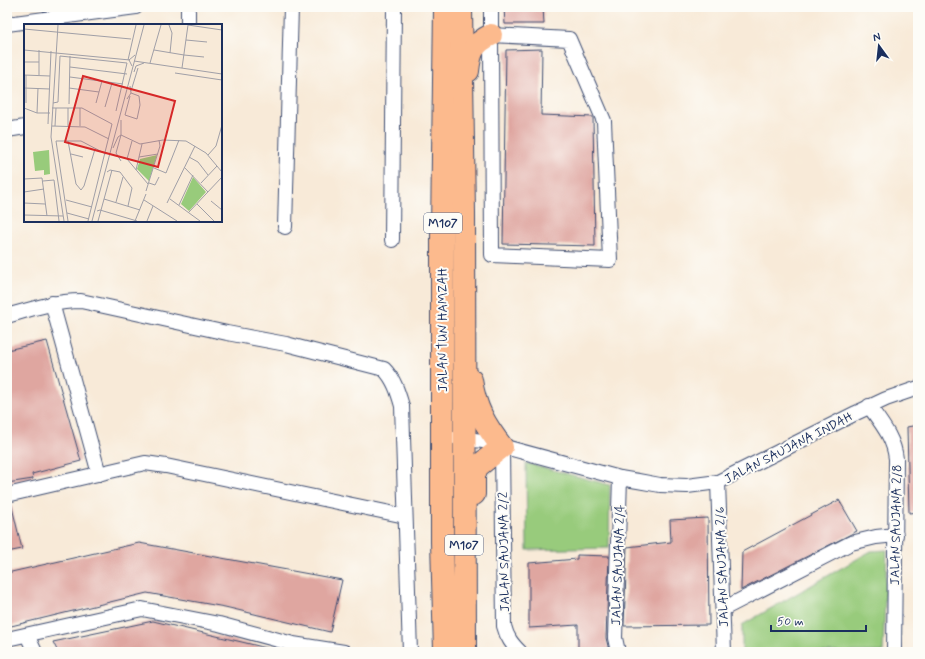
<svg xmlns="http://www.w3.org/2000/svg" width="925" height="659" viewBox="0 0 925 659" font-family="Mynerve,sans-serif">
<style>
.green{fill:#98cb7b;stroke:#5a7d6c}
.building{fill:#dfa6a0}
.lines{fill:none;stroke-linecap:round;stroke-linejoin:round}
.minor-casing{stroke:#3c4b70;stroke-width:16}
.primary-casing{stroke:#3c4b70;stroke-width:24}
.minor{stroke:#fff;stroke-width:14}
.primary{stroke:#fcba8d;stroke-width:22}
.labels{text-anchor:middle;stroke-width:4;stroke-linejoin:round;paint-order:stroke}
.shield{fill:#fdfcf7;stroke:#5f6c8c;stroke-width:1}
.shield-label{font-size:12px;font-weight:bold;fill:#1b2f5e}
.street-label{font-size:13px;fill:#1b2f5e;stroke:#fdfcf7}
.inset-road{fill:none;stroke:#a09fa7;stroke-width:1}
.view{fill:#d62828;fill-opacity:0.15;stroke:#d62828;stroke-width:2}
.inset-edge{fill:none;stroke:#1b2f5e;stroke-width:2}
</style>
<rect width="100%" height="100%" fill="#fdfcf7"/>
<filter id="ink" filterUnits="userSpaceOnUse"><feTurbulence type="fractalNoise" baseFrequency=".025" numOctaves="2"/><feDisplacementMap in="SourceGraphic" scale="8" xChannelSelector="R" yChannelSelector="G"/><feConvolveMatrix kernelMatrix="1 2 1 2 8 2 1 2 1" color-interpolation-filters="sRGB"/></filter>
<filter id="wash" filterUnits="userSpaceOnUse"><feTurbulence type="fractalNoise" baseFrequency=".012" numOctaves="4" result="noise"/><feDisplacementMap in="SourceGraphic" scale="16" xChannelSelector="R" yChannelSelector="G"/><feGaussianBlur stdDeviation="0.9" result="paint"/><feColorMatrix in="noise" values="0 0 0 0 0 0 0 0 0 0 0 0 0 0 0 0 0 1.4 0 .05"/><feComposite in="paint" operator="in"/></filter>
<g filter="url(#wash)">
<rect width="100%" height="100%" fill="#f8ead8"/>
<g class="green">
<path d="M526 463 610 485 609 548 527 550Z"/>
<path d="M887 550 883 652H742V625L871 551Z"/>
</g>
<g id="blocks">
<g class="building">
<path d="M504 7H543L544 24H505Z"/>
<path d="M542 49 541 115 593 117 595 246 503 244 506 50Z"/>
<path d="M47 341 81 461 32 474 33 479 7 483V350Z"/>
<path d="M918 425V512L909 513 907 427Z"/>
<path d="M839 500 857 531 741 590 742 552Z"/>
<path d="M11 503 22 549 7 552V504Z"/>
<path d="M708 518 709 625 624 626 627 547 671 542 670 520Z"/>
<path d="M139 543 342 580 330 632 225 607 147 593 7 627V573Z"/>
<path d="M577 555 609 556 606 638 609 650H578V625L529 628V563L577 559Z"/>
<path d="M153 621 267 648V652H58L53 642Z"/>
</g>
</g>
</g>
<g filter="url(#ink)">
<use href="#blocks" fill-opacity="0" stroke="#3c4b70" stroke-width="1"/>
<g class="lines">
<g class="minor-casing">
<g id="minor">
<path d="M188 7V25"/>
<path d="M7 24 136 7"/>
<path d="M491 35 569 39 604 121 610 260 492 255 491 35V7"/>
<path d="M7 130 25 127"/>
<path d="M285 227 291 7"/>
<path d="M392 240 394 7"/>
<path d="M52 303 99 474"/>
<path d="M7 316C31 309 55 301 81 301L227 333 286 344 384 369C394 379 398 392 402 406L410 652"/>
<path d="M869 406C881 423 894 438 896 459L894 652"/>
<path d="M457 438 483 441 620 478 638 481 660 485 687 486 718 482 856 413 886 399 918 388"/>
<path d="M502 447 504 626C507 638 512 644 520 652"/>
<path d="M718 482 724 652"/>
<path d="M7 495 145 463 166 466 405 516"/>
<path d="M723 609 851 543 876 537 896 535"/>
<path d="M27 635 35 652"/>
<path d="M7 639 142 609 219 624 293 644 344 652"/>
<path d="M618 652 615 638 620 478"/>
</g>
</g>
<g class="primary-casing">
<g id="primary">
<path d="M445 7 442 229V542L445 652"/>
<path d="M461 7 464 213 465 652"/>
<path d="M468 71C470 52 473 44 491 35"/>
<path d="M471 380C475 408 485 425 502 447L477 467 474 476V494"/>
</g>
</g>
<use href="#minor" class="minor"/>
<use href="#primary" class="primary"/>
</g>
</g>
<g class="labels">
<g class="shield">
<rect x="424" y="213" width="38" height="20" rx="3"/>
<rect x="445" y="535" width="38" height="20" rx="3"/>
</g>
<g class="shield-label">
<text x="443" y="227">M107</text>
<text x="464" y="549">M107</text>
</g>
<g class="street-label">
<text transform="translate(442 330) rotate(-90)" y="5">JALAN TUN HAMZAH</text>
<text transform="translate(788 447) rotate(-27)" y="5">JALAN SAUJANA INDAH</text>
<text transform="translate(895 525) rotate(-89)" y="5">JALAN SAUJANA 2/8</text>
<text transform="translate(503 552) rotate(-91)" y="5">JALAN SAUJANA 2/2</text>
<text transform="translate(617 565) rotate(-88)" y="5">JALAN SAUJANA 2/4</text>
<text transform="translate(721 567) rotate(-92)" y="5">JALAN SAUJANA 2/6</text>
</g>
</g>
<g transform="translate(24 24)">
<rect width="198" height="198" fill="#f8ead8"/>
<path d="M25 126 26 150 20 151V146L11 147 9 128ZM133 131 125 157 113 145 116 135ZM169 153 182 168 165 187 157 180Z" fill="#98cb7b"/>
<path class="inset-road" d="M34 1 27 113 40 197M145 1 148 9 146 29M164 1 198 6M0 5 107 15M162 16 183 18M0 26 106 36M130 26 160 31M160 31 180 33M104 36 112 1M110 37 198 50M0 38H15M126 39 137 1M108 42 105 36 111 31M46 43 103 50M158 44 164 1M110 48 112 42 120 39M151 49 198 56M0 51 26 52M15 51V26M46 53 99 60M0 64 26 65M45 64 75 68M107 67 114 44M106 72 101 91 113 95 116 81 115 72 107 69M103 75 107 69 106 62M2 79V51M29 79 34 78 36 32 103 39 92 87M72 79 78 57M45 80 46 32M81 83 88 59M0 84 13 89H26M28 84H58L88 100 64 197M56 84V102M13 89 14 64M24 100 27 27M28 102 61 103 85 115M31 102 32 84M44 102V84M97 111 116 120 139 116 162 117 182 129 198 148M44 117 52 160 57 166 60 162 71 125M108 117 103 135 124 160M89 124 94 113 97 111V96M47 130 59 133M184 131 192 122 198 101M115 133 134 130M165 133 174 138 184 151M97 137 92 129 97 111M160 143 184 168M130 144 142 149 155 116M112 146 118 120M83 148 86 146 96 148 108 164 104 182M0 155 18 154 23 192M19 157 30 156 35 197M125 159 131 161 135 153M177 159 193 142M122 167 136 122 135 116M0 168 20 165M80 175 116 186M146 175 176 197M42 176 68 183M120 176 153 197M187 177 198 186M92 178 99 153M0 179 21 180M143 179 171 122M173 180 190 197M155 181 169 151M73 187 76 186 113 197M165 188 198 153M43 189 65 195M0 191 39 192M44 197 32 117H57L82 130M68 197 120 1M74 197 88 146M111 197 122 170M123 197 129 182"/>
<path class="view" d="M59 52 151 77 134 143 41 118Z"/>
<rect width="198" height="198" class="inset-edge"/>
</g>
<rect width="925" height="659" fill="none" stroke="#fdfcf7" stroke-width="24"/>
<g transform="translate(879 46) rotate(345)" stroke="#fdfcf7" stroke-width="3" paint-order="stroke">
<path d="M0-3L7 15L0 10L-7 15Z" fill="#1b2f5e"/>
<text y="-6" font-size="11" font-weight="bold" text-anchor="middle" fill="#1b2f5e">N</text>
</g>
<path d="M771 625v6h95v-6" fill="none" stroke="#1b2f5e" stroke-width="2"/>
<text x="777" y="625" font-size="12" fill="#1b2f5e" stroke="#fdfcf7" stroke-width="3" paint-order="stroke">50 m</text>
</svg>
